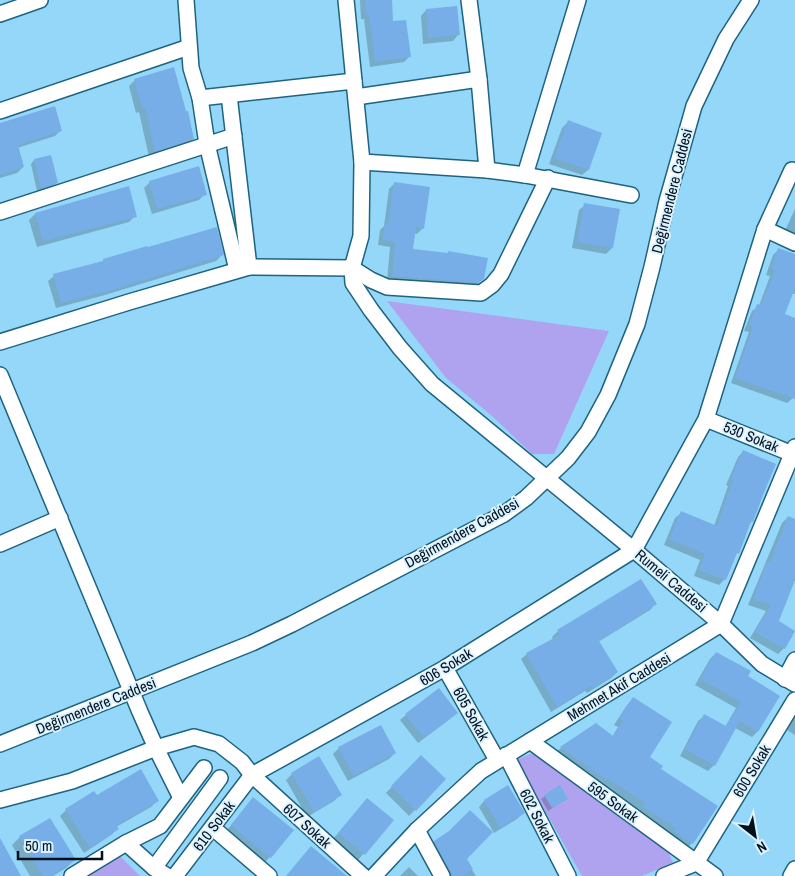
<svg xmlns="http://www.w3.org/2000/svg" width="795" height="876" viewBox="0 0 795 876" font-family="'Archivo Narrow',sans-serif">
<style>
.green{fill:#afa3ef}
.shadow{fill:#0003}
.building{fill:#77aee8}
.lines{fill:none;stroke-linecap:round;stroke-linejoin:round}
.minor-casing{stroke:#1e6481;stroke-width:18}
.minor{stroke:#fff;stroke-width:15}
.labels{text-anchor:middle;stroke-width:4;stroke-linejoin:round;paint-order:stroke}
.street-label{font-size:15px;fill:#00101c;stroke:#daf2ff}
</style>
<rect width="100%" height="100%" fill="#94d7f9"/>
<g class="green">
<path d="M387 301 609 331 554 454H532L492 416 446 378Z"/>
<path d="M535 752 667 849 673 863 642 876H582L516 760Z"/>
<path d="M118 854 140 876H83Z"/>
</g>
<g class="shadow">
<path d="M360 0H390L392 23 409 57 404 62 370 67 364 19H361Z"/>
<path d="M426 10 458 35 453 41 423 44 421 16Z"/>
<path d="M135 80 193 139 187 145 149 157 139 112 136 113 129 86Z"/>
<path d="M568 122 601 134 588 170 582 175 549 164 562 128Z"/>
<path d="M0 125 61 130 55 136 17 148 23 167 17 173 0 178Z"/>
<path d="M34 160 56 183 53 187 37 191 31 164Z"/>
<path d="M150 182 205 194 199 200 152 214 144 188Z"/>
<path d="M395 183 423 228 417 234 414 233 411 251 447 254 448 252 483 278 477 284 471 289 387 281 390 247 378 245 380 230 384 226 389 189Z"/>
<path d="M585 205 612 248 606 254 572 248 579 210Z"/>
<path d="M795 209V240L783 235Z"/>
<path d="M35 214 135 216 129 222 37 247 29 220Z"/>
<path d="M779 249 795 255V294L792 293 783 315 795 319V392L793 398 787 403 731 383 749 332 744 331 752 311 759 306 770 276 766 275 773 255Z"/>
<path d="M222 255 216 261 105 295 56 308 48 281 54 276 101 263 104 260Z"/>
<path d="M744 451 752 521 748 526 725 579 719 585 694 576 700 560 664 545 675 518 681 513 714 526 728 486 726 485 738 457Z"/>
<path d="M788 517 795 520V576L777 621 784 648 778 654 750 638 766 611 748 605 782 523Z"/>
<path d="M655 604 650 610 598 642 617 672 611 678 587 693 585 691 551 712 521 659 527 654 553 639 552 637 558 631Z"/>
<path d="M716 653 746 677 757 732 752 737 735 728 714 765 708 771 680 756 698 721 704 716 725 727 736 708 695 685 710 659Z"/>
<path d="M633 699 648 758 659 769 692 843 686 849 638 813 640 810 555 753 561 748 595 725 612 737 618 727 614 725 627 705Z"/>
<path d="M406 715 450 719 418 743 400 720Z"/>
<path d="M795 716V735L787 730Z"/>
<path d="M339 748 395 753 389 759 348 781 333 754Z"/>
<path d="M421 756 445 779 409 816 386 793Z"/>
<path d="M292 774 340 795 334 801 307 817 286 780Z"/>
<path d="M96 796 157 801 151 807 116 827 117 829 111 835 84 853 60 816 66 810Z"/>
<path d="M545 796 566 799 548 811 541 799Z"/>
<path d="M367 800 392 821 358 860 333 839Z"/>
<path d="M484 801 523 813 517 819 494 833 479 807Z"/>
<path d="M246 807 270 857 262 865 224 834Z"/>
<path d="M50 819 74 860 66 868 53 876H30L12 845 20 837Z"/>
<path d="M450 832 465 859 476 876H445L428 848 434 842Z"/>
<path d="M409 867 418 876H400Z"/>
</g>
<g class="building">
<path d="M365 0H392L393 21 406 20 411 57 375 62 369 14H366Z"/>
<path d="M457 6 460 35 428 38 426 9Z"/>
<path d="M174 67 186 111H188L194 139 155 152 145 107 142 108 134 79Z"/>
<path d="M55 106 62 131 18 145 24 167 0 175V123Z"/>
<path d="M568 120 602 133 589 170 554 158Z"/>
<path d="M51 155 58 183 41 188 34 159Z"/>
<path d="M199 166 207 195 157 209 149 181Z"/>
<path d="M394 182 430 187 424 229 416 227 413 249 448 253V251L488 258 484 279 478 283 392 276 395 242 383 240 385 223 388 224Z"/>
<path d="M129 186 137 217 43 241 35 213Z"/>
<path d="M584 203 620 209 613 248 577 242Z"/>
<path d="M217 227 224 255 112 290 61 303 53 274 103 261V259L147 246 148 247Z"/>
<path d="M778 248 795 254V288L785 314 795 318V399L735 378 753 327 749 325 757 304 761 305 775 271 771 269Z"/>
<path d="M743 450 776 464 763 495 753 522 751 521 739 554 737 553 726 580 699 570 705 554 669 539 681 511 717 526 733 480 731 479Z"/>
<path d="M788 516 795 519V580L779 621 795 631 785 649 755 632 771 605 753 599 767 562 770 563Z"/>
<path d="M641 579 657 604 599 641 618 672 593 688 591 686 557 707 526 653 560 635 557 630Z"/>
<path d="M716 652 751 671 748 676 780 696 758 732 740 721 715 766 685 749 704 714 726 726 741 702 700 679Z"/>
<path d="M439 688 458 713 424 738 405 714Z"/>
<path d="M633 697 672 722 650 757 663 766 661 769 718 806 693 844 674 831 676 828 643 807 645 803 608 779 607 780 560 747 596 723 613 736 623 721 619 718Z"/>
<path d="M381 725 396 753 354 776 338 747Z"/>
<path d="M421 755 446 779 416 811 391 786Z"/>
<path d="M319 756 342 795 314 812 291 773Z"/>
<path d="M141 769 159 801 116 825 119 829 90 848 65 809 94 791 97 795Z"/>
<path d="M508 785 525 813 500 828 484 800Z"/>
<path d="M560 785 568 799 552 808 544 795Z"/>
<path d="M253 797 294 830 271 858 231 825Z"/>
<path d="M367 798 394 820 365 855 338 833Z"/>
<path d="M470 810 493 832 467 859 473 869 462 876H453L434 841 449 831Z"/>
<path d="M50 818 76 860 50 876H43L19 836Z"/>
<path d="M0 838 21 876H0Z"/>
<path d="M311 846 347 876H286Z"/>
</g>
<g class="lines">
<g class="minor-casing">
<g id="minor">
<path d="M186 0 191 68 200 98 207 144 237 270"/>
<path d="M346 0 362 162 361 236 352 268 353 283 371 310 400 348 432 384 634 550 721 624 762 664 795 684"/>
<path d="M469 0 479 79 487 170"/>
<path d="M0 14 40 0"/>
<path d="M229 95 249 267"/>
<path d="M356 97 479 79"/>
<path d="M200 98 354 81"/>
<path d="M0 111 189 47"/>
<path d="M362 162 487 170 525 175 631 195"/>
<path d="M525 175 578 0"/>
<path d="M0 212 234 136"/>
<path d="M765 229 795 243"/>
<path d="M0 342 129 302 249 267 352 268 371 280 387 287 481 293 492 285 501 274 548 178"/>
<path d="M0 375 140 712 156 748 181 798"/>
<path d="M706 419 795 455"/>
<path d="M0 544 60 518"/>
<path d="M445 668 497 760"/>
<path d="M785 679 795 660"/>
<path d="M530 741 715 876"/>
<path d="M0 744 252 643 292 624 504 514 526 498 568 458 588 432 608 395 637 324 652 267 667 201 694 106 726 39 751 0"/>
<path d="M506 755 568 876"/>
<path d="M0 800 72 781 156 748 194 737 219 744 242 762 252 775 363 876"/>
<path d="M213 828 269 876"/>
<path d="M417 830 442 876"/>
<path d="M126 843 160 826 204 768"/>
<path d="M154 868 220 778"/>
<path d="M72 876 126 843 154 868 167 876"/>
<path d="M175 876 252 775 445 668 634 550 706 419 765 229 792 170"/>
<path d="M374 876 417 830 481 771 721 624 795 447"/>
<path d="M664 876 696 863 795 700"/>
<path d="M791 876 795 869"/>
</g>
</g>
<use href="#minor" class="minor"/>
</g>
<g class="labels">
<g class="street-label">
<text transform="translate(672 191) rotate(-76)" y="5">Değirmendere Caddesi</text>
<text transform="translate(751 437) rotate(22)" y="5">530 Sokak</text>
<text transform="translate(462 533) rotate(-29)" y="5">Değirmendere Caddesi</text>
<text transform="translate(671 581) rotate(40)" y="5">Rumeli Caddesi</text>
<text transform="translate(446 667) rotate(-31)" y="5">606 Sokak</text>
<text transform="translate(619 687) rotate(-31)" y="5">Mehmet Akif Caddesi</text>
<text transform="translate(96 706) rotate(-22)" y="5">Değirmendere Caddesi</text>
<text transform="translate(471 714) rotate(61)" y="5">605 Sokak</text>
<text transform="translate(752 771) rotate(-59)" y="5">600 Sokak</text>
<text transform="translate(613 802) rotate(36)" y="5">595 Sokak</text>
<text transform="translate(537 816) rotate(63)" y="5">602 Sokak</text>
<text transform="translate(214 826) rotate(-53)" y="5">610 Sokak</text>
<text transform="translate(307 826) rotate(42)" y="5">607 Sokak</text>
</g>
</g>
<g transform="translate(755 836) rotate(149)" stroke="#daf2ff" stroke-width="4" paint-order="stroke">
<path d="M0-4L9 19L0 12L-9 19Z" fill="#00101c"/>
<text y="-8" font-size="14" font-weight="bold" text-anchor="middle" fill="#00101c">N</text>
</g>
<path d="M18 851v8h84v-8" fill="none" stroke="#00101c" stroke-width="2.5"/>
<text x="25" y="851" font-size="15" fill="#00101c" stroke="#daf2ff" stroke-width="4" paint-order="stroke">50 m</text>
</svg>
